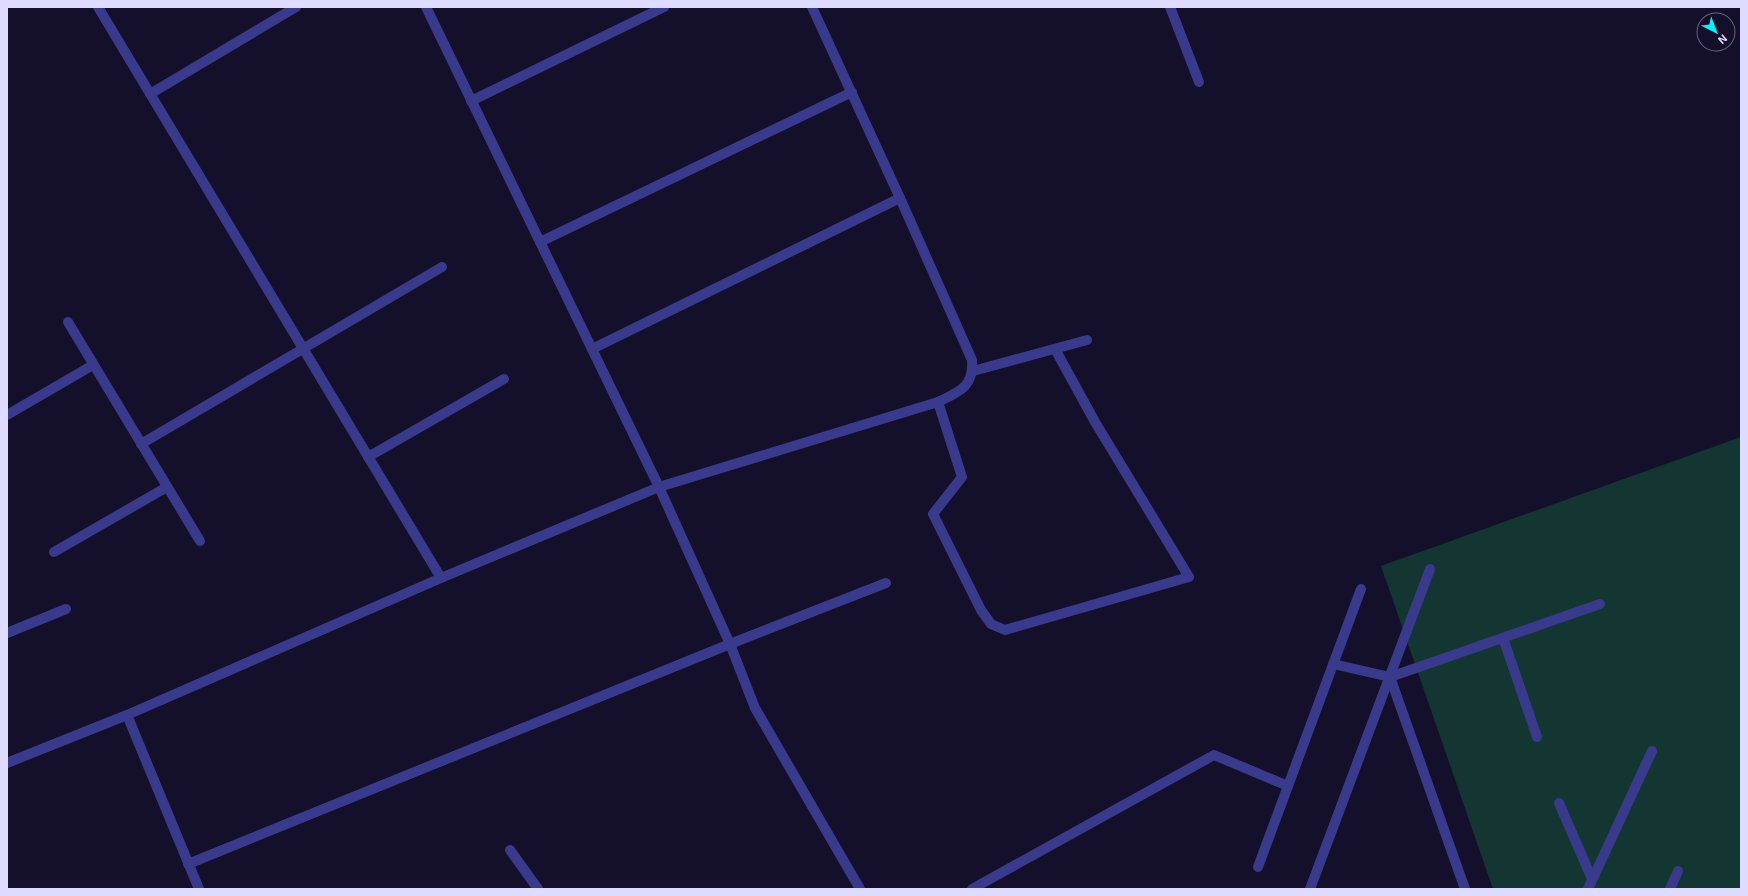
<svg xmlns="http://www.w3.org/2000/svg" width="1748" height="896" viewBox="0 0 1748 896" font-family="'Exo 2',sans-serif">
<style>
.green{fill:#133633}
.lines{fill:none;stroke-linecap:round;stroke-linejoin:round}
.minor{stroke:#3a3a8c;stroke-width:10}
</style>
<rect width="100%" height="100%" fill="#14102c"/>
<path class="green" d="M1741 437V889H1493L1381 566Z"/>
<g class="lines">
<g class="minor">
<path d="M98 7 441 578"/>
<path d="M426 7 659 487 730 644 755 708 860 889"/>
<path d="M1170 7 1199 82"/>
<path d="M150 94 296 7"/>
<path d="M471 101 664 7"/>
<path d="M540 242 852 92"/>
<path d="M68 322 200 541"/>
<path d="M592 349 900 198"/>
<path d="M973 371 1087 340"/>
<path d="M938 402 962 477 933 514 981 610 991 624 1005 630 1189 577 1095 422 1055 349"/>
<path d="M7 415 93 365"/>
<path d="M141 444 442 267"/>
<path d="M368 457 504 379"/>
<path d="M54 552 167 487"/>
<path d="M7 633 66 609"/>
<path d="M1503 638 1537 737"/>
<path d="M1333 664 1390 677 1600 604"/>
<path d="M1390 677 1465 889"/>
<path d="M127 715 199 889"/>
<path d="M7 763 127 715 441 578 659 487 938 402C959 392 974 387 972 360L900 198 812 7"/>
<path d="M1559 803 1592 879"/>
<path d="M510 850 538 889"/>
<path d="M188 864 730 644 886 583"/>
<path d="M1258 867 1361 589"/>
<path d="M972 889 1214 755 1288 786"/>
<path d="M1310 889 1430 569"/>
<path d="M1588 889 1652 751"/>
<path d="M1670 889 1678 871"/>
</g>
</g>
<rect width="1748" height="896" fill="none" stroke="#dedbff" stroke-width="16"/>
<g transform="translate(1716 32) rotate(138)"><circle r="19" fill="#14102c" stroke="#656180"/>
<path d="M0-3L7 15L0 10L-7 15Z" fill="#07f1ff"/>
<text y="-6" font-size="11" font-weight="bold" text-anchor="middle" fill="#dedbff">N</text>
</g>
</svg>
